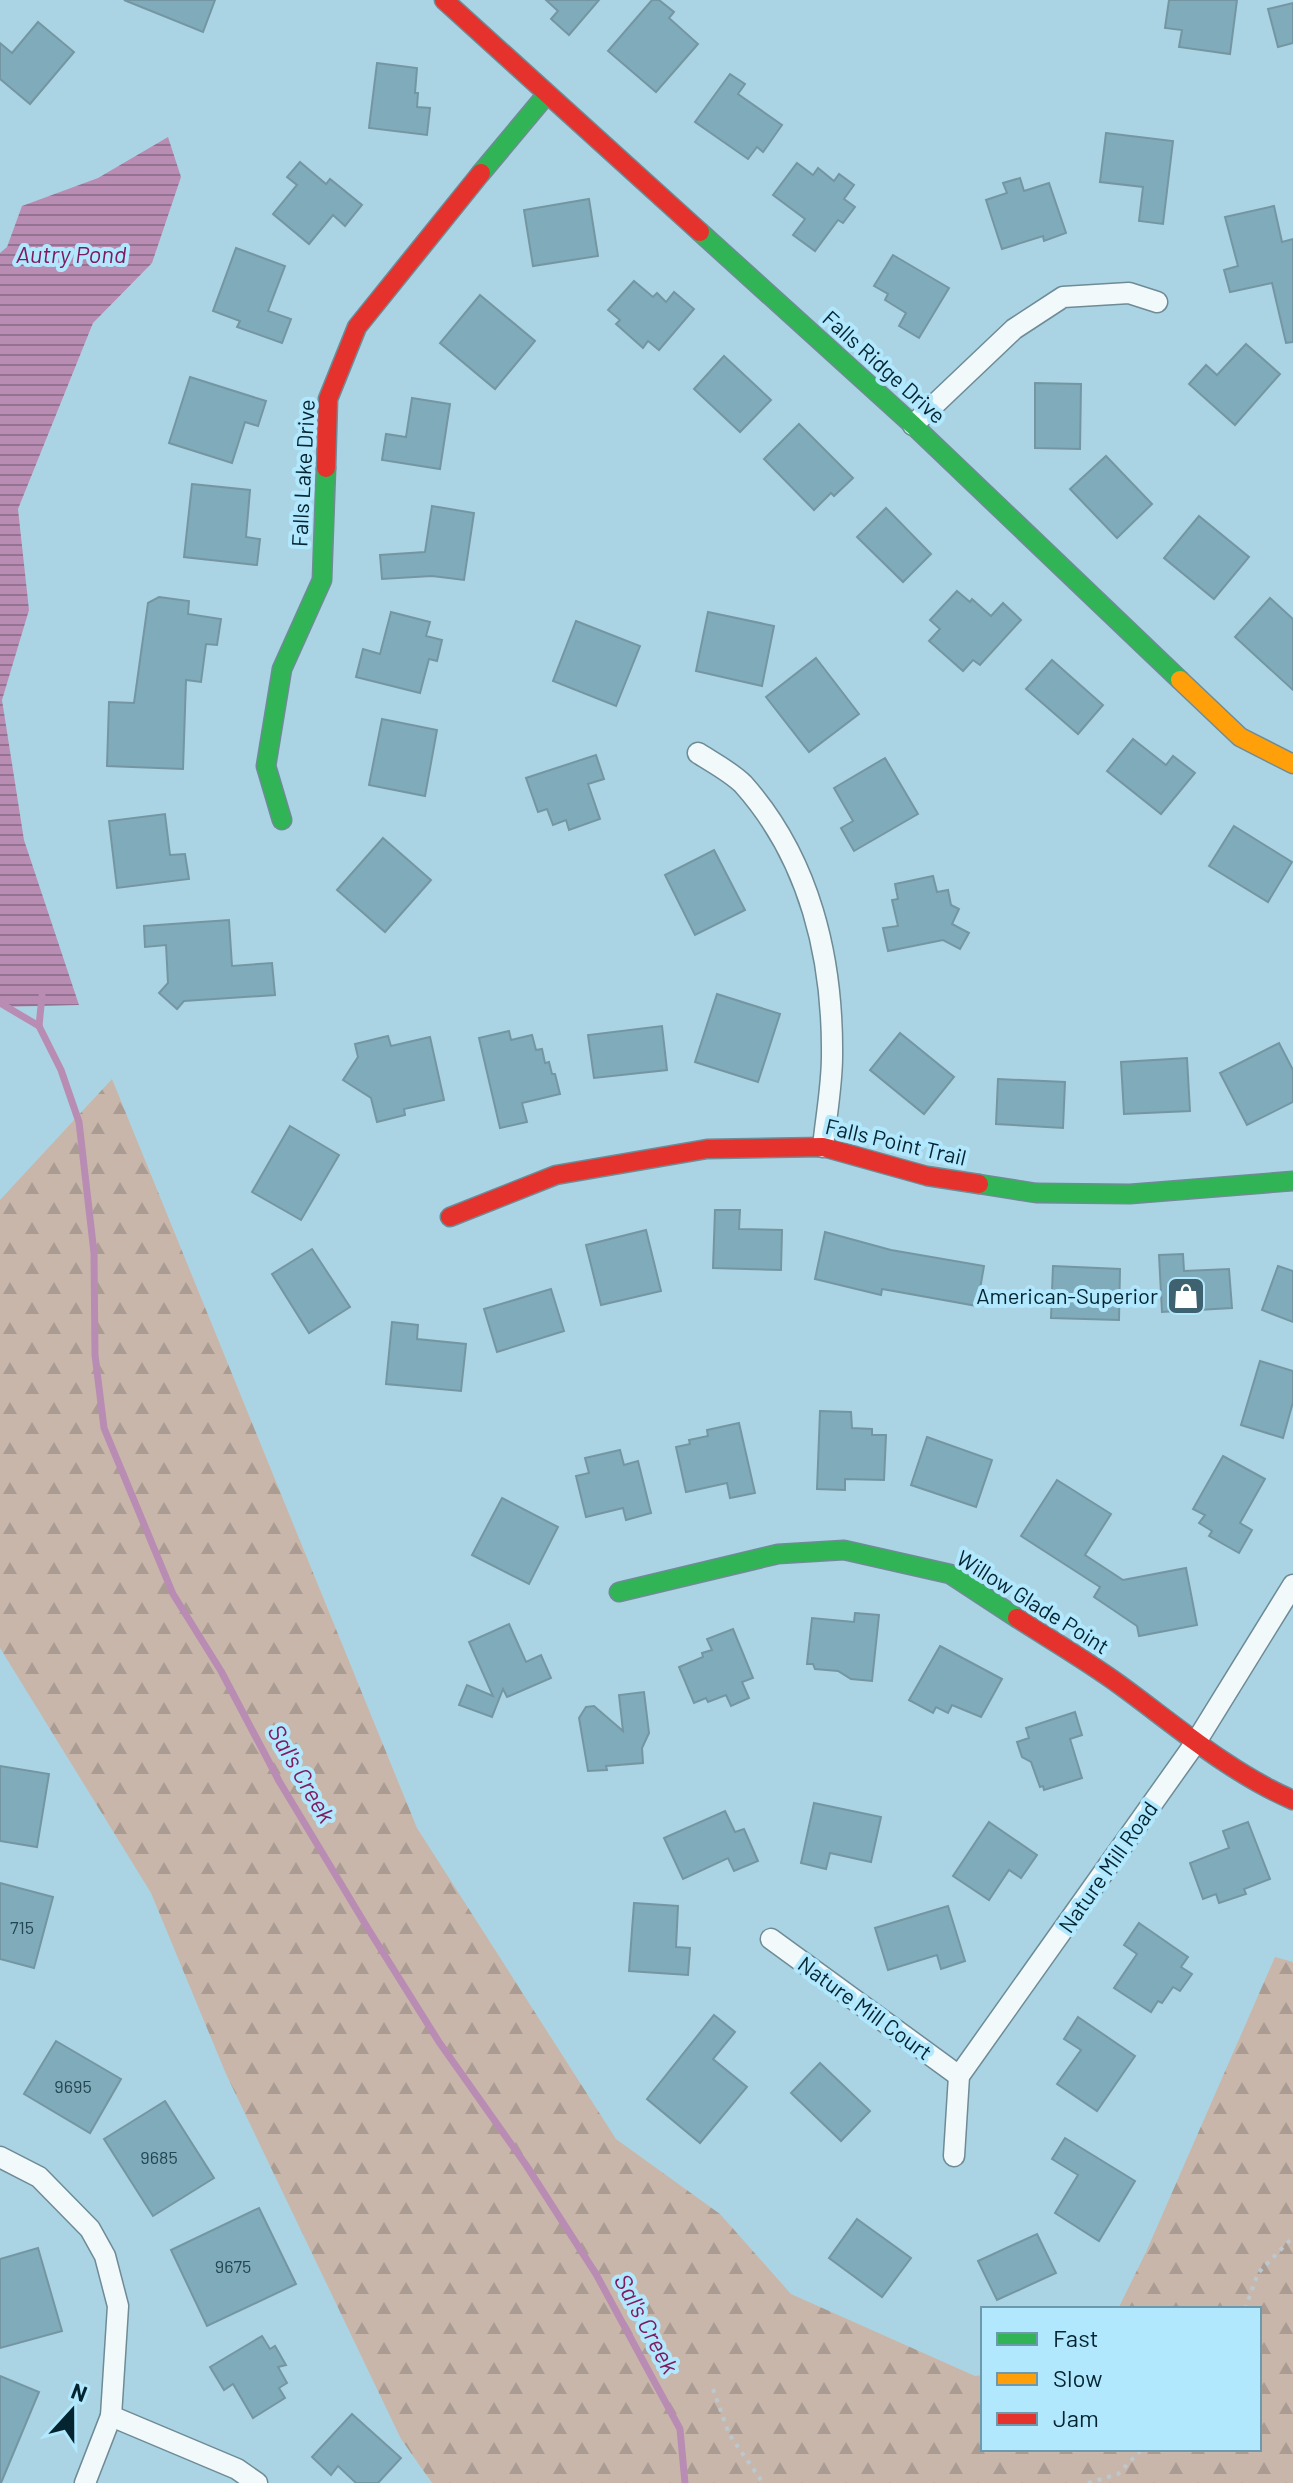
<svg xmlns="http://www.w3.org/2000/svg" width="1293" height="2483" viewBox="0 0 1293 2483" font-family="Barlow,sans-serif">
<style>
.forest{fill:url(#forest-firs)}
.water{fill:url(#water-rules)}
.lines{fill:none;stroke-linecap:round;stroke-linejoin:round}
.stream{stroke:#b98db3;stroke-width:7}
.building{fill:#80abba;stroke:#7496a2;stroke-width:2}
.street-casing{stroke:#6e8b96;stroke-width:23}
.fast-casing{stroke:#6e8b96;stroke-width:21}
.slow-casing{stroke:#6e8b96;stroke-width:21}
.jam-casing{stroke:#6e8b96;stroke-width:21}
.path{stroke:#bbc8cd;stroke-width:4;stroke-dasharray:4 6;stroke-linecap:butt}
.street{stroke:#f2f9fb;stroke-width:20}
.fast{stroke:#30b455;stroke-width:18}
.slow{stroke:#ff9f0a;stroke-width:18}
.jam{stroke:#e5322d;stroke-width:18}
.labels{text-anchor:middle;stroke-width:8;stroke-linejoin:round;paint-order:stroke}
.number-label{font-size:18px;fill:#234652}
.street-label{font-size:22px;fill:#042530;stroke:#b1e8fe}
.poi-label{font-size:22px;fill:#042530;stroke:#b1e8fe;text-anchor:end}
.water-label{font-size:24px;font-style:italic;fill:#7e1a5d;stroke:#b1e8fe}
</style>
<defs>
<pattern id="forest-firs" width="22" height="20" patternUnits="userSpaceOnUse" patternTransform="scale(2)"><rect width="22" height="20" fill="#c9b6ab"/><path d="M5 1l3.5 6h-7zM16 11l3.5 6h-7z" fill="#ab9c93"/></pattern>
<pattern id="water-rules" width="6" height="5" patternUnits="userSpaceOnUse" patternTransform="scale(2)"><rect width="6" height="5" fill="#b98db3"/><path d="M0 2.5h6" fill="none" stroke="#947392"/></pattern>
</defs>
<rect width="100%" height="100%" fill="#aad4e3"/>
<path class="forest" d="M112 1079 417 1828 616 2139 720 2214 791 2294 975 2376 983 2375V2449H1259V2309H1118L1146 2252 1275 1957 1293 1962V2483H432L401 2439 226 2074 151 1893 0 1648V1200Z"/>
<path class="water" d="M168 137 181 177 152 263 93 323 18 509 29 610 2 700 24 840 79 1005 0 1007V253L7 247 22 206 98 178Z"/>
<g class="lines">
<g class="stream">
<path d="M0 1003 39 1026"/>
<path d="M39 1026 61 1070 79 1122 94 1253 95 1355 104 1428 173 1594 221 1671 279 1781 367 1927 439 2042 526 2165 596 2274 680 2429 685 2483"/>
<path d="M39 1026 42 996"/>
</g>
</g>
<g class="building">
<path d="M124 0H215L203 32Z"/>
<path d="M546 0H599L569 35 551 19 558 11Z"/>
<path d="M652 0H659L674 12 669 18 698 44 656 92 608 51Z"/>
<path d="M1169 0H1237L1230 54 1179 47 1182 30 1165 28Z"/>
<path d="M1293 3V43L1278 47 1268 9Z"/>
<path d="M38 22 74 52 30 104 0 79V43L12 53Z"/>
<path d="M377 63 417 68 415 93H418L417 107 430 108 427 135 369 128Z"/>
<path d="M730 74 745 84 738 94 782 125 763 152 757 147 748 159 695 122Z"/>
<path d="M1106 133 1173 141 1163 224 1139 221 1143 187 1100 182Z"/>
<path d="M300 162 326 184 330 179 362 205 345 226 333 215 309 244 273 214 297 185 287 177Z"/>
<path d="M797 163 813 175 818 168 834 181 839 174 854 185 844 199 855 207 843 223 838 220 815 251 793 235 805 219 773 195Z"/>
<path d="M1020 178 1024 191 1049 183 1066 233 1044 241 1043 236 1002 249 986 200 1007 193 1003 183Z"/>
<path d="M589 199 598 256 533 266 524 210Z"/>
<path d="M1274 206 1282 242 1293 239V342L1286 343 1272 283 1230 292 1224 270 1238 266 1225 217Z"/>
<path d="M236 248 285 266 268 311 291 319 282 343 237 327 240 321 213 311Z"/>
<path d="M893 255 949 288 919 338 899 326 906 313 885 300 888 294 874 286Z"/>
<path d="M634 281 653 297 657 293 666 302 674 292 694 309 659 350 648 341 643 348 616 324 620 320 608 310Z"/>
<path d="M480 295 535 341 495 389 440 343Z"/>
<path d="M1246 344 1280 374 1235 425 1189 384 1206 365 1217 375Z"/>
<path d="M724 356 771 400 740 432 694 389Z"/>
<path d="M190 377 266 401 258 426 245 422 232 463 169 443Z"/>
<path d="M1035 383 1081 384 1080 449 1035 448Z"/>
<path d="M412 398 450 404 440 469 382 460 386 434 406 437Z"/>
<path d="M799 424 853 478 834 496 831 493 814 510 764 459Z"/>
<path d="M1106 456 1152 504 1117 538 1070 489Z"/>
<path d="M192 484 250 490 246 537 260 539 257 565 184 557Z"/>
<path d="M432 506 474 513 464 580 432 576 382 579 380 555 425 552Z"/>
<path d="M886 508 931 554 903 582 857 537Z"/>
<path d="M1199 516 1249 557 1214 599 1164 558Z"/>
<path d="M957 591 970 602 972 599 991 616 1003 603 1021 620 980 665 973 660 963 671 929 641 940 629 930 620Z"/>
<path d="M159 597 189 601 188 614 221 619 217 645 206 644 201 682 186 680 183 769 107 766 109 702 134 703 148 603Z"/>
<path d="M1270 598 1293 619V690L1235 637Z"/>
<path d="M391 612 430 622 426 636 442 640 437 661 429 659 420 693 356 677 363 649 380 654Z"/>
<path d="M708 612 774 626 762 686 696 671Z"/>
<path d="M576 621 640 646 616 706 553 681Z"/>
<path d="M816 658 859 714 809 752 766 697Z"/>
<path d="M1052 660 1103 705 1078 734 1026 689Z"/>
<path d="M382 719 437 730 425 796 369 785Z"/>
<path d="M1133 739 1166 765 1173 756 1195 773 1161 814 1107 771Z"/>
<path d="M596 755 604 779 588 784 600 819 569 830 566 820 553 825 547 809 538 812 526 778Z"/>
<path d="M885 758 918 814 854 851 841 828 853 821 834 788Z"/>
<path d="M165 814 170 855 185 854 189 879 117 888 109 821Z"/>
<path d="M1234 826 1292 862 1268 902 1209 866Z"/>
<path d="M383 838 431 880 385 932 337 890Z"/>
<path d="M714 850 745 910 695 935 665 875Z"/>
<path d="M933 876 937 892 948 890 951 905 959 909 952 924 969 933 960 949 943 940 888 951 883 928 898 926 892 900 898 899 895 884Z"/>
<path d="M229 920 232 966 272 963 275 995 184 1001 177 1009 159 993 168 983 166 945 145 947 144 926Z"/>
<path d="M717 994 780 1014 758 1082 695 1062Z"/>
<path d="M662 1026 667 1070 594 1078 588 1035Z"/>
<path d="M509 1031 511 1040 532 1035 536 1050 542 1049 545 1063 549 1062 552 1074H555L560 1094 522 1103 527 1122 500 1128 479 1038Z"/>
<path d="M900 1033 954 1077 924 1114 870 1070Z"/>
<path d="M388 1036 391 1046 430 1037 444 1100 404 1109 405 1115 377 1122 371 1098 343 1080 358 1057 355 1044Z"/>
<path d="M1279 1043 1293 1070V1102L1247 1125 1220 1073Z"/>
<path d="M1187 1058 1190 1111 1124 1114 1121 1062Z"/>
<path d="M998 1079 1065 1082 1063 1128 996 1124Z"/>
<path d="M290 1126 339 1155 301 1220 252 1192Z"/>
<path d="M715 1210H740L739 1229 782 1230 781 1270 713 1268Z"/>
<path d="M646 1230 661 1291 601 1305 586 1245Z"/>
<path d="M825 1232 891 1250 984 1266 977 1306 882 1289 881 1295 815 1279Z"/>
<path d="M312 1249 350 1307 309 1333 272 1274Z"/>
<path d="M1183 1254 1184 1271 1229 1269 1232 1308 1162 1312 1159 1255Z"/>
<path d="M1053 1266 1120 1269 1119 1320 1051 1318Z"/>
<path d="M1278 1266 1293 1271V1322L1262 1310Z"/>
<path d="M551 1289 564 1331 497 1352 484 1309Z"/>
<path d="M392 1322 418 1325 417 1339 466 1344 461 1391 386 1384Z"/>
<path d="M1260 1361 1293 1371V1402L1283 1438 1241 1425Z"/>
<path d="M820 1411 851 1412 852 1428 872 1429V1435H886L884 1480 845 1479V1490L817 1489Z"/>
<path d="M739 1423 755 1493 730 1498 727 1483 686 1492 676 1447 690 1444 689 1440 708 1436 707 1430Z"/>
<path d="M927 1437 992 1460 976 1507 911 1485Z"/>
<path d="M620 1450 624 1465 638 1461 651 1513 626 1520 623 1508 586 1517 576 1476 589 1473 585 1458Z"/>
<path d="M1223 1456 1265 1479 1240 1523 1252 1530 1239 1553 1209 1536 1212 1531 1199 1523 1205 1515 1193 1509Z"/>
<path d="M1057 1480 1111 1514 1085 1555 1123 1580 1186 1568 1197 1625 1139 1636 1137 1626 1094 1597 1100 1587 1021 1536Z"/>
<path d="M502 1498 558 1527 529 1584 472 1555Z"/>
<path d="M855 1613 879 1615 872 1681 851 1679 838 1671 815 1669 813 1664H807L812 1618 854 1622Z"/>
<path d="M509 1624 526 1662 541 1655 551 1678 507 1697 503 1689 492 1717 459 1705 467 1685 493 1696 469 1642Z"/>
<path d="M733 1629 753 1678 742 1682 749 1698 731 1706 726 1695 708 1702 706 1698 694 1703 679 1667 703 1657 702 1653 712 1650 707 1639Z"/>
<path d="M940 1646 1002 1679 981 1717 952 1705 948 1713 936 1707 933 1713 909 1700Z"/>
<path d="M644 1692 649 1733 642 1748 643 1763 606 1766 607 1770 588 1771 579 1718 586 1707 594 1706 623 1731 619 1695Z"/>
<path d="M1075 1712 1082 1735 1070 1739 1082 1778 1044 1790 1043 1786 1040 1787 1031 1762 1022 1757 1017 1742 1029 1738 1026 1728Z"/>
<path d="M0 1766 49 1774 37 1847 0 1841Z"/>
<path d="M814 1803 881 1817 871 1862 830 1853 826 1869 801 1863Z"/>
<path d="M725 1811 735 1832 744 1829 758 1861 734 1871 728 1858 683 1879 664 1838Z"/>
<path d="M989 1822 1037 1855 1021 1878 1009 1870 989 1900 953 1876Z"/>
<path d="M1248 1822 1270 1879 1244 1889 1246 1894 1219 1903 1216 1894 1203 1899 1190 1863 1229 1848 1223 1831Z"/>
<path d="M0 1883 53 1897 34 1968 0 1959Z"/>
<path d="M634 1903 678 1906 676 1947 690 1948 688 1975 629 1971Z"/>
<path d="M948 1906 965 1961 941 1969 937 1955 888 1970 875 1928Z"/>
<path d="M1139 1923 1188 1957 1181 1967 1192 1974 1180 1991 1173 1987 1162 2003 1158 2001 1151 2012 1114 1988 1137 1954 1124 1945Z"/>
<path d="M714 2015 735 2032 713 2059 747 2087 700 2143 647 2099Z"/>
<path d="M1078 2017 1135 2056 1097 2111 1057 2084 1081 2050 1064 2039Z"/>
<path d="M56 2041 121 2079 90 2133 24 2094Z"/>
<path d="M820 2063 870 2111 841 2141 791 2093Z"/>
<path d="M165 2101 214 2178 153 2216 104 2139Z"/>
<path d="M1065 2138 1135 2181 1099 2241 1055 2213 1078 2175 1052 2159Z"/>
<path d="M259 2208 296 2284 207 2326 171 2250Z"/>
<path d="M857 2219 911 2258 882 2297 829 2258Z"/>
<path d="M1037 2234 1056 2273 997 2300 978 2261Z"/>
<path d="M38 2248 62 2331 0 2348V2259Z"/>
<path d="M262 2336 270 2349 275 2346 286 2365 278 2367 287 2383 279 2388 285 2398 253 2418 233 2384 224 2390 210 2367Z"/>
<path d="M0 2376 39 2392 1 2483H0Z"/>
<path d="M352 2414 401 2458 378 2483H356L338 2466 331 2475 312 2457Z"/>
</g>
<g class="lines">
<g class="street-casing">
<g id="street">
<path d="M913 425 1014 329 1063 297 1129 293 1157 302"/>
<path d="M698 753C712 762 731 772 743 784 810 859 833 958 832 1056 832 1086 826 1117 823 1147"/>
<path d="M771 1939 959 2076"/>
<path d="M954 2156 959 2076 1196 1742 1293 1585"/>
<path d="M0 2157 39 2177 90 2229 105 2256 118 2306 111 2416 85 2483"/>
<path d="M111 2416 237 2469 257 2483"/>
</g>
</g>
<g class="fast-casing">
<g id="fast">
<path d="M481 173 547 94"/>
<path d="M700 232 913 425 1180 680"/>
<path d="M282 820 266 766 282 669 322 580 326 468"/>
<path d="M979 1184 1036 1193 1130 1194 1293 1181"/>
<path d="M619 1592 778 1554 844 1550 950 1574 1017 1618"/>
</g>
</g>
<g class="slow-casing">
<path id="slow" d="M1180 680 1240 737 1293 764"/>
</g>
<g class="jam-casing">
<g id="jam">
<path d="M444 0 700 232"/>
<path d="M326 468 328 399 357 327 481 173"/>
<path d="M450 1217 556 1175 707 1149 823 1147 927 1176 979 1184"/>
<path d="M1017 1618C1051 1640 1087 1661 1120 1685 1175 1725 1230 1773 1293 1800"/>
</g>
</g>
<g class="path">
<path d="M1245 2309 1258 2273 1293 2237"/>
<path d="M713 2389 729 2434 763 2483"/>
<path d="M1088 2483 1118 2474 1142 2449"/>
</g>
<use href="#street" class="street"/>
<use href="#fast" class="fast"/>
<use href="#slow" class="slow"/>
<use href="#jam" class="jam"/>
</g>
<defs>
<g id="shop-square" transform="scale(2)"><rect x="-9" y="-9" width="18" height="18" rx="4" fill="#3e626f" stroke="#b1e8fe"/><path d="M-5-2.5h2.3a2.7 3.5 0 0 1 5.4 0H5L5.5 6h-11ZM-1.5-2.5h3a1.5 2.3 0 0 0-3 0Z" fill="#fff"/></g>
</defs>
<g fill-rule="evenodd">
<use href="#shop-square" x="1186" y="1296"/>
</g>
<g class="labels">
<g class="number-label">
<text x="22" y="1934">715</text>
<text x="73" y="2093">9695</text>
<text x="159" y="2164">9685</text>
<text x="233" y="2273">9675</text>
</g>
<g class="street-label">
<text transform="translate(884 367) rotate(42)" y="8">Falls Ridge Drive</text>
<text transform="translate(303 473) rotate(-87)" y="8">Falls Lake Drive</text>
<text transform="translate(896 1142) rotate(13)" y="8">Falls Point Trail</text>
<text transform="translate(1033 1602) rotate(32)" y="8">Willow Glade Point</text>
<text transform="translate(1108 1867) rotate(-55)" y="8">Nature Mill Road</text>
<text transform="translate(865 2008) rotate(36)" y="8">Nature Mill Court</text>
</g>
<g class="poi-label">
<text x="1158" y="1304">American-Superior</text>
</g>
<g class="water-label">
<text x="71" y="263">Autry Pond</text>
<text transform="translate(301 1774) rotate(60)" y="8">Sal's Creek</text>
<text transform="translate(646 2324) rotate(62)" y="8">Sal's Creek</text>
</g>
</g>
<rect x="981" y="2307" width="280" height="144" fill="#b1e8fe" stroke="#6c9aac" stroke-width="2"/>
<rect x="997" y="2333" width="40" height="12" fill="#30b455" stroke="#6c9aac" stroke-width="2"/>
<text x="1053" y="2347" font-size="24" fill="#042530">Fast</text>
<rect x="997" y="2373" width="40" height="12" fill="#ff9f0a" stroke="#6c9aac" stroke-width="2"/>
<text x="1053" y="2387" font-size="24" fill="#042530">Slow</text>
<rect x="997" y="2413" width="40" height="12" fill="#e5322d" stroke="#6c9aac" stroke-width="2"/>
<text x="1053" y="2427" font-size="24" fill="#042530">Jam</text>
<g transform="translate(72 2411) rotate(21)" stroke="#b1e8fe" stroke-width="6" paint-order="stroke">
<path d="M0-6L14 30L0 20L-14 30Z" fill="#042530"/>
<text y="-12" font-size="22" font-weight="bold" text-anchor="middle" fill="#042530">N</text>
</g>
</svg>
